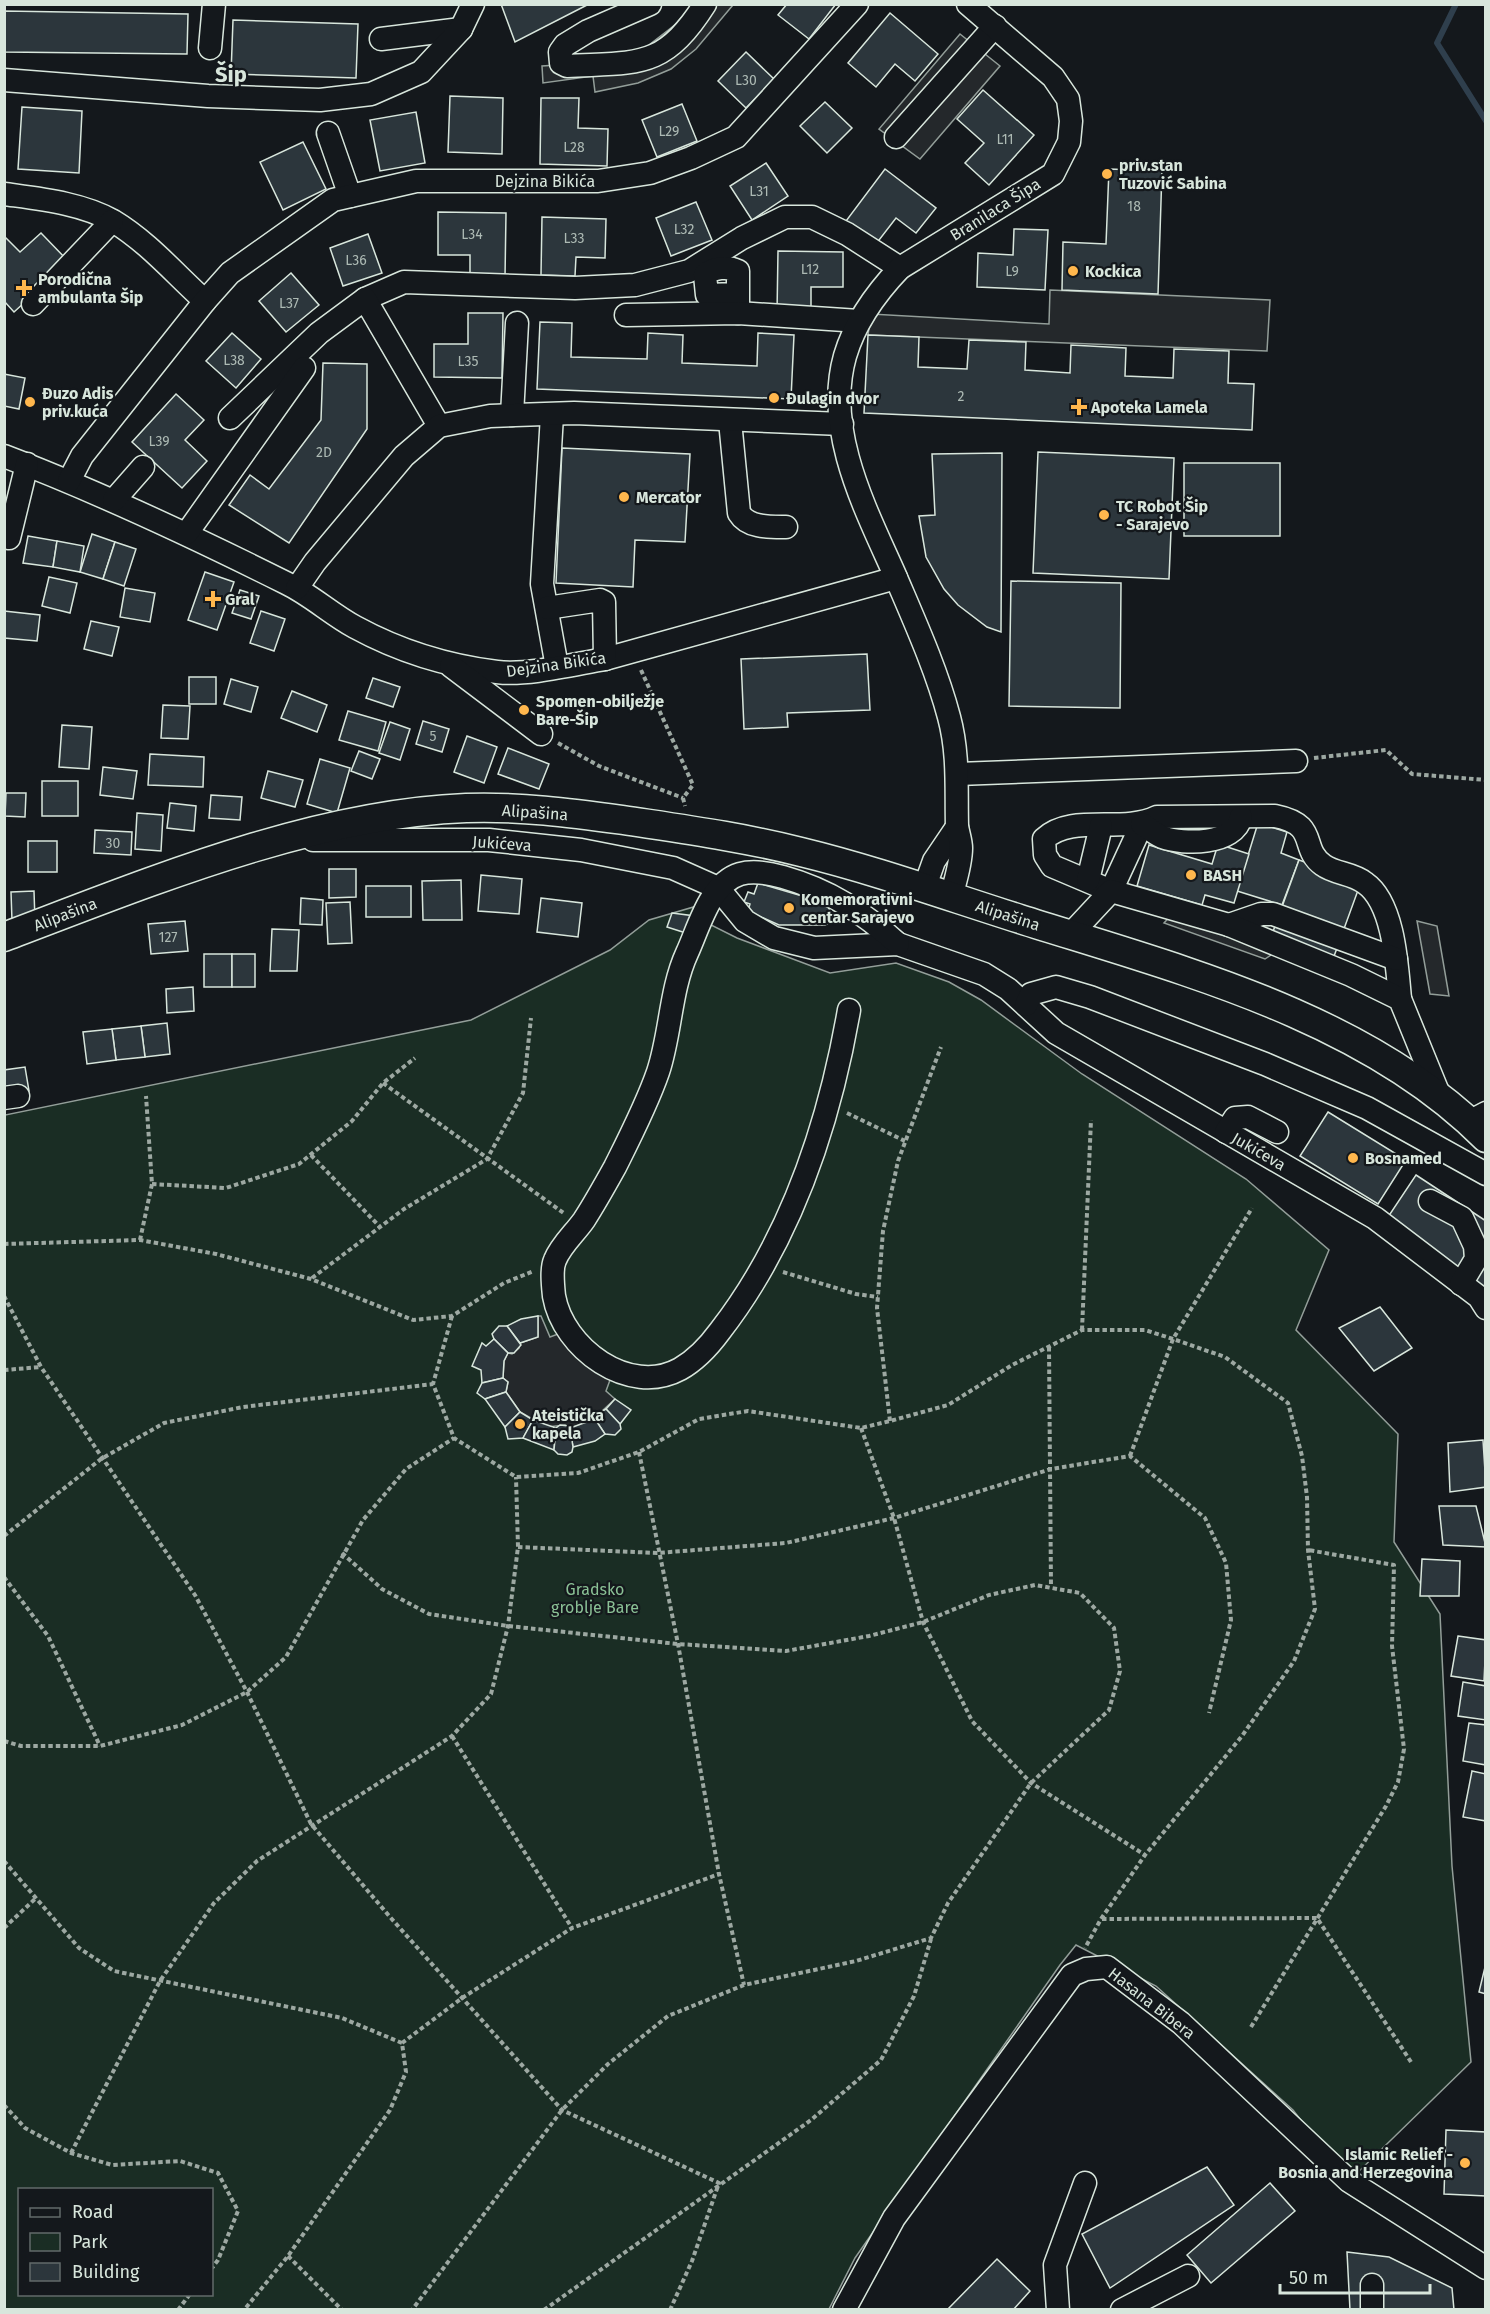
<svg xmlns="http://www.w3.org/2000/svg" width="1490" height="2314" viewBox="0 0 1490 2314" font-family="'Fira Sans',sans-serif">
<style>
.green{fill:#1a2d24;stroke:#939e99;stroke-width:1.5;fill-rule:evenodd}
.parking{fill:#24282b;stroke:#939e99;stroke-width:1.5}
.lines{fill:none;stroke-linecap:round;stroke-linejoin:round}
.stream{stroke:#2f3f4d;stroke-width:6}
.building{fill:#2c363c;stroke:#d8e6dc;stroke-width:1.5}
.minor-casing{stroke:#d8e6dc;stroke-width:25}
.major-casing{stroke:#d8e6dc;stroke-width:31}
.path{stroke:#9da8a2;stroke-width:4;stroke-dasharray:4.5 3;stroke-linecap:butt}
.minor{stroke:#14181c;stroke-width:22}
.major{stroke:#14181c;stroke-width:28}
.poi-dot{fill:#ffb74d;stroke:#14181c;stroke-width:2}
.labels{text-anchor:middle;stroke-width:4.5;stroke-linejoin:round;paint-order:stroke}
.number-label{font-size:14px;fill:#adbab4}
.poi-label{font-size:16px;font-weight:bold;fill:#d8e6dc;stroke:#14181c;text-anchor:start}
.street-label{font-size:16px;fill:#d8e6dc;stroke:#14181c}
.park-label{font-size:16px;fill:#8ac095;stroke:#14181c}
.district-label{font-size:22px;font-weight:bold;fill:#d8e6dc;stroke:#14181c}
</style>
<rect width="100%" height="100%" fill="#14181c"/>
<path class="green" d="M697 906 707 923 737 938 830 973 896 963 949 982 981 1000 1082 1074 1246 1179 1329 1250 1296 1330 1398 1434 1394 1542 1440 1614 1452 1866 1471 2062 1349 2181 1293 2110 1156 1986 1076 1945 1060 1965 855 2258 829 2309 5 2310V1115L471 1020 610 950 649 920ZM20 2190H212V2294H20Z"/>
<g class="parking">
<path d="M692 5H733L696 49 671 69 638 83 595 92 593 76 543 83 542 66 573 64 645 48 676 24Z"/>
<path d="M960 34 1000 66 920 159 879 129Z"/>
<path d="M1050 290 1270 300 1267 351 868 335 871 314 1049 324Z"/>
<path d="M1174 912 1280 949 1265 959 1164 923Z"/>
<path d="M1417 921 1437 926 1449 996 1430 994Z"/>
<path d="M538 1316H541L550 1337 558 1334 614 1369 606 1391 615 1399 588 1424 570 1428 565 1425 547 1427 520 1412 506 1392 508 1382 503 1378 504 1361 508 1353 512 1354 519 1348 520 1343 538 1337Z"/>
</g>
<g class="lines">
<path class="stream" d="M1456 4 1437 43 1486 121"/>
</g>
<g class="building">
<path d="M501 4H589L515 42Z"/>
<path d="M787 4H836L809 39 778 15Z"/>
<path d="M4 11 188 14 187 54 4 52Z"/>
<path d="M890 13 938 54 915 81 895 64 876 87 848 63Z"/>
<path d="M233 20 358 24 356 78 231 74Z"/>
<path d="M746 52 774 79 746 108 718 81Z"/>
<path d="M983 90 1034 135 989 185 965 163 984 143 957 119Z"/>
<path d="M450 96 503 98 502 154 448 152Z"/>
<path d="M541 98H579L578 128 608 129 607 166 540 164Z"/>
<path d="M825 102 852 128 827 153 800 126Z"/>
<path d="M682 104 697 141 657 157 642 120Z"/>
<path d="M22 107 82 111 79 173 18 169Z"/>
<path d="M416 112 425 163 380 171 370 120Z"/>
<path d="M303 142 326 189 283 210 260 162Z"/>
<path d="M766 163 788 196 752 220 730 186Z"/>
<path d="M885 169 936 208 916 233 896 218 876 244 846 221Z"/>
<path d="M1109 169 1162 171 1158 294 1062 290 1063 242 1106 244Z"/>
<path d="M696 202 712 240 671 256 656 218Z"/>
<path d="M438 212 506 213 505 278 470 277V255H438Z"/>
<path d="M542 217 606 219 605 258 576 257 575 276 541 275Z"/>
<path d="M1014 229 1048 230 1045 290 977 287 978 253 1013 255Z"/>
<path d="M41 233 69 262 14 312 4 301V236L20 252Z"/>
<path d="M368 234 382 273 343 286 330 248Z"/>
<path d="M778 251 843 252V287H811V313H777Z"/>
<path d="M291 273 319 305 286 332 259 301Z"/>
<path d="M468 313H503L502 378 434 377V344H468Z"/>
<path d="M540 322 572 323 571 357 647 359 648 333 683 335 682 363 757 366 758 333 794 335 791 399 537 389Z"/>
<path d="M232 333 261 359 236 388 206 361Z"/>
<path d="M868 335 919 337 918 367 967 369 969 340 1026 342 1025 370 1070 373 1071 345 1126 348 1125 376 1173 378 1174 349 1229 351 1228 383 1254 384 1252 430 864 413Z"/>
<path d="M323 363 367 364V429L289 543 229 505 250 475 269 489 321 420Z"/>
<path d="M4 374 25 378 19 409 4 406Z"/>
<path d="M176 394 204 420 185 440 207 461 182 488 132 442Z"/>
<path d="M562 448 690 454 685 542 635 540 633 587 556 583Z"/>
<path d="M1038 452 1174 458 1169 579 1033 573Z"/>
<path d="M1002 453 1001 632 987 627 958 605 944 589 926 557 919 516 935 515 932 454Z"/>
<rect x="1184" y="463" width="96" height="73"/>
<path d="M92 534 115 542 103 579 80 572Z"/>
<path d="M28 536 57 541 53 567 23 563Z"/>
<path d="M57 541 84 546 80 572 53 567Z"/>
<path d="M115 542 136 549 124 586 103 579Z"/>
<path d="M205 572 234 582 217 630 188 620Z"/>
<path d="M49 577 77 583 70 613 42 606Z"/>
<path d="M1011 581 1121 583 1120 708 1009 706Z"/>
<path d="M125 588 155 593 150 622 120 617Z"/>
<path d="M240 590 259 596 251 619 232 613Z"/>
<path d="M4 611 40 615 37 641 4 638Z"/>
<path d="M261 611 285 619 274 651 250 643Z"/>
<path d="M91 621 119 627 112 656 84 649Z"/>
<path d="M867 654 870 710 787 713 788 727 744 729 741 659Z"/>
<rect x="189" y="677" width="27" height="27"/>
<path d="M373 678 400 687 393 707 366 698Z"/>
<path d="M231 679 258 687 251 712 224 704Z"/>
<path d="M292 691 327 705 317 732 281 718Z"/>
<path d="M163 705 190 706 188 739 161 738Z"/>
<path d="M348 711 386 722 378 751 339 740Z"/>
<path d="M423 721 449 729 442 752 416 744Z"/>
<path d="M390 722 410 729 400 760 379 753Z"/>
<path d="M62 725 92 727 89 769 59 767Z"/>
<path d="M467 736 497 747 484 783 454 772Z"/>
<path d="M508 748 549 764 539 789 498 774Z"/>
<path d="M359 751 380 759 372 779 351 771Z"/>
<path d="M150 754 204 757 203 787 148 785Z"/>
<path d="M320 759 350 768 337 813 307 804Z"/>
<path d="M103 767 137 771 133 799 100 795Z"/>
<path d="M268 771 303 780 295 807 261 798Z"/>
<rect x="42" y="781" width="36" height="35"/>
<path d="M6 793H26L25 817 5 816Z"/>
<path d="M211 795 242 797 240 820 209 818Z"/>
<path d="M170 803 196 806 194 831 167 828Z"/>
<path d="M137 813 163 815 161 851 135 849Z"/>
<path d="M1258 823 1287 832 1281 853 1299 860 1282 905 1237 891Z"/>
<path d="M95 830 132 832 131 855 94 853Z"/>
<rect x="28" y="841" width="29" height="31"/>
<path d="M1218 844 1249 854 1234 903 1205 895 1202 905 1137 886 1149 845 1212 864Z"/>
<path d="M1299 860 1361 882 1333 959 1271 937Z"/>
<path d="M329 869H356V897L329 898Z"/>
<path d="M481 875 522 879 519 914 478 911Z"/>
<path d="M461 880 462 920H423L422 881Z"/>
<path d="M758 883 826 903 835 920 825 925H779L748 911 750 904 744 902 748 892 754 894Z"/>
<rect x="366" y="886" width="45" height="31"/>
<path d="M34 891 35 921H12L11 892Z"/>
<path d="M301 898 323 900 322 925 300 924Z"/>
<path d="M541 898 582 903 578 937 537 932Z"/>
<path d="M350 902 352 943 328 944 326 903Z"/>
<path d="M672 913 695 916 689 934 667 927Z"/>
<path d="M185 921 188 951 151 954 148 924Z"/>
<path d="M272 929 299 930 297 971H270Z"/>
<rect x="204" y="954" width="28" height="33"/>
<rect x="232" y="954" width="23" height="33"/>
<path d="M193 987 194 1011 167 1013 166 989Z"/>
<path d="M167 1023 170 1054 145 1057 141 1026Z"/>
<path d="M141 1026 145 1057 116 1060 112 1029Z"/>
<path d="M112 1029 116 1060 87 1064 83 1032Z"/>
<path d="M25 1067 29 1091 4 1095V1070Z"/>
<path d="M1328 1112 1406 1160 1378 1204 1300 1156Z"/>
<path d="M1416 1175 1486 1221V1288L1386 1220Z"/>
<path d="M1380 1307 1412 1348 1374 1371 1339 1328Z"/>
<path d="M538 1316V1337L520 1343 507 1326 521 1319Z"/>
<path d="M499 1326H507L521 1345 514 1353H508L494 1339 492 1334Z"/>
<path d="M494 1339 508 1353 504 1361 503 1378 482 1383 481 1370 472 1366 482 1343 486 1346Z"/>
<path d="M503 1378 508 1382 506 1392 485 1399 477 1393 482 1383Z"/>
<path d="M506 1392 520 1412 505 1427 485 1399Z"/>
<path d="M615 1399 631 1410 620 1424 606 1409Z"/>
<path d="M606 1409 620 1424 621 1429 615 1435 605 1434 595 1419 597 1414Z"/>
<path d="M520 1412 533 1420 523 1438 508 1439 505 1427Z"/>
<path d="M595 1419 605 1434 595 1441 573 1447 570 1428Z"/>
<path d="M533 1420 556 1428 554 1450 523 1438Z"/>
<path d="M560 1425 569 1426 570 1428 573 1447 572 1452 567 1455 558 1454 554 1450 556 1428Z"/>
<path d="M1483 1440 1486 1487 1450 1492 1448 1443Z"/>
<path d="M1439 1506H1476L1486 1547 1443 1545Z"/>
<path d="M1422 1559 1460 1561 1459 1596H1420Z"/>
<path d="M1458 1636 1486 1640 1484 1681 1451 1676Z"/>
<path d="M1463 1682 1486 1686V1720L1458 1716Z"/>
<path d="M1469 1723 1486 1725V1765L1463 1761Z"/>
<path d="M1472 1771 1486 1774V1821L1463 1817Z"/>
<path d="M1486 1963V1994L1479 1992Z"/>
<path d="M1446 2130 1486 2132V2196L1444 2194Z"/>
<path d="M1207 2167 1234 2205 1110 2288 1082 2234Z"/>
<path d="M1270 2183 1295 2211 1211 2283 1187 2255Z"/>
<path d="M1347 2252 1389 2257 1452 2288 1454 2310H1350Z"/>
<path d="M997 2259 1030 2291 1013 2310H947Z"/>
</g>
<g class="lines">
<g class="minor-casing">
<g id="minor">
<path d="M650 4 588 31 565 45 560 52 561 63 567 66C638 62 663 70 705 4"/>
<path d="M381 39 461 29"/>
<path d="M210 48 214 4"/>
<path d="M4 80 208 96 320 100 371 94 421 72 461 29 473 4"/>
<path d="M328 133 350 196"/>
<path d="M896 137 995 26"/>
<path d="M4 194C40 199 81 203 113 221 148 242 175 274 205 301"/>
<path d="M365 299 404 282 575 288 635 285 689 271 742 238 785 217H812L847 234 900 268"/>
<path d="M33 304 112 221"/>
<path d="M738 313V271C728 266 713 267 705 275L707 295 738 294"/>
<path d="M626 315 738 313 859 321"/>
<path d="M512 415 517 323"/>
<path d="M552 415 542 584 557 667"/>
<path d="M230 418 319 333 365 299 439 426"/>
<path d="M730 421 739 513C748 528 770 527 786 527"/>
<path d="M4 456C101 493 194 537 286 583 311 595 331 614 355 627 399 651 448 666 497 672 527 676 575 664 605 659L896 578"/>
<path d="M69 481 82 456 205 301 230 273 333 200 416 181H598L650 173 691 158 736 137 857 4"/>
<path d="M114 500 143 467"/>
<path d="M187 533 304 368"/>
<path d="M9 538 27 464"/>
<path d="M297 588 315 562 404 456 439 426 490 416 574 413 842 424"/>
<path d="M547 608 600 600 604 602 605 659"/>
<path d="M451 666 541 734"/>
<path d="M958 774 1296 761"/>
<path d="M1142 824 1111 891 1052 866 1045 855 1044 839C1072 813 1122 834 1157 817L1275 816C1320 825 1299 848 1323 865 1335 874 1353 873 1365 883 1394 903 1397 966 1400 999"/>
<path d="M1142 824C1148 828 1155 834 1162 837 1184 845 1235 845 1241 817"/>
<path d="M313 840H489L581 850 673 868 718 888 745 921 774 938 814 948 898 944 984 974 1008 989 1056 1033 1375 1218 1479 1297 1486 1308"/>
<path d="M1088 880 1101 826"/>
<path d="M924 889 934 861 957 827"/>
<path d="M951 897C955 882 961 864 961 848 961 841 958 833 957 826 956 789 959 754 949 717 936 668 914 620 894 573 865 508 824 430 845 356 855 322 876 293 900 268L1053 174 1069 142 1071 121 1068 99 1053 77 968 4"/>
<path d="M1229 925 1261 914H1273L1396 959"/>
<path d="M1070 935 1111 891 1229 925 1351 975 1400 999 1440 1097"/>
<path d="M1026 1005 1031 994 1056 987 1090 997 1265 1064 1367 1108 1486 1174"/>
<path d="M849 1010C829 1125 792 1238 720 1331 709 1346 696 1360 680 1369 629 1397 563 1348 554 1296 553 1286 551 1269 555 1260 561 1245 575 1233 584 1220 595 1203 605 1185 615 1167 630 1137 647 1104 658 1072 671 1033 670 990 687 953 699 927 710 883 740 874 754 870 769 873 783 877 829 890 863 912 898 944"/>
<path d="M4 1098 18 1096"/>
<path d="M1469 1122 1486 1113"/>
<path d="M1226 1132 1235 1118 1248 1117 1277 1132"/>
<path d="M1430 1201 1462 1218 1475 1246 1476 1259 1461 1284"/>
<path d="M1372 2285V2310"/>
<path d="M844 2310 894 2218 1072 1975 1086 1969 1107 1967 1181 2023 1349 2181 1486 2268"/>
<path d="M1058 2310 1055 2265 1085 2183"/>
<path d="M1122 2310 1188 2276"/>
</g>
</g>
<g class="major-casing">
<path id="major" d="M4 937C147 883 312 814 466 808 518 806 571 813 623 820 682 829 742 837 801 852 875 870 947 896 1020 919 1178 969 1365 1016 1486 1138"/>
</g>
<g class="path">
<path d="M641 670 693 785 683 798 685 806"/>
<path d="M558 743 599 766 683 798"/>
<path d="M1314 758 1386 750 1412 774 1486 780"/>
<path d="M383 1083 565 1214"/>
<path d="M847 1113 905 1141"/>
<path d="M311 1155 380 1227"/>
<path d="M152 1184 226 1188 299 1164 352 1121 383 1083 415 1058"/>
<path d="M140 1240 152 1184 146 1096"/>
<path d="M4 1244 140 1240 216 1254 311 1279 413 1320 452 1316 504 1283 534 1271"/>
<path d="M783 1272 856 1294 878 1297"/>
<path d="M312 1278 404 1209 487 1159 523 1093 531 1018"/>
<path d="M4 1296 41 1367 195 1595 247 1692 311 1824 390 1917 562 2110 719 2183 692 2261 670 2310"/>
<path d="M452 1316 433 1384 454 1438 516 1477 578 1473 639 1452 699 1419 748 1411 861 1428 890 1421 948 1405 1012 1365 1082 1330H1145L1173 1339 1225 1357 1288 1403 1302 1456 1307 1497 1308 1550 1315 1609 1294 1661 1242 1736 1145 1855 1101 1919 1085 1948"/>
<path d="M1082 1330 1091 1120"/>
<path d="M1049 1347 1051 1587"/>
<path d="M4 1370 41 1367"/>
<path d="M890 1421 877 1308 883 1231 898 1161 941 1047"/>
<path d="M861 1428 894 1518 923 1622 972 1721 1031 1783 1145 1855"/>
<path d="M639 1452 678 1644 719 1874 744 1985"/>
<path d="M1130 1456 1173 1339 1252 1208"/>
<path d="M4 1536 101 1459 164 1423 243 1407 433 1384"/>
<path d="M518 1547 657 1553 786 1543 894 1518 1051 1469 1130 1456 1205 1518 1226 1563 1231 1620 1209 1713"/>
<path d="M342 1553 382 1589 429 1614 508 1626 678 1644 786 1651 869 1636 923 1622 989 1595 1035 1585 1080 1593 1114 1628 1120 1671 1109 1710 1031 1783 948 1903 931 1938 856 1961 744 1985 668 2016 608 2064 562 2110 412 2310"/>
<path d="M4 1577 48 1636 100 1746"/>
<path d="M452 1736 572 1928"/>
<path d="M4 1741 21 1746H100L182 1725 247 1692 286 1657 363 1520 406 1469 454 1438"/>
<path d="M4 1861 79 1948 114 1971 342 2018 402 2043 406 2072 390 2110 288 2256 244 2310"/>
<path d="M1102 1919 1317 1918 1411 2062"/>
<path d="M4 1928 35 1899"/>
<path d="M1251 2027 1386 1806 1398 1782 1404 1749 1392 1646 1394 1565 1308 1550"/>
<path d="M402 2043 462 1998 572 1928 719 1874"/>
<path d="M4 2105 25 2128 71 2153 112 2165 180 2161 218 2173 238 2211 218 2260 212 2268"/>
<path d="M71 2153 160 1981 214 1903 257 1861 452 1736 491 1694 508 1626 518 1547 516 1477"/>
<path d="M288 2256 342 2310"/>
<path d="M178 2310 190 2294"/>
<path d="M544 2310 811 2120 881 2060 914 1996 931 1939"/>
</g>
<use href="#minor" class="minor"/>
<use href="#major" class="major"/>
</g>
<g class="poi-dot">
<circle cx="1107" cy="174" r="6"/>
<circle cx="1073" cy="271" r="6"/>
<path d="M21 279h6v6h6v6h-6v6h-6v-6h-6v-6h6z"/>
<circle cx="774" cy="398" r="6"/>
<circle cx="30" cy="402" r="6"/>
<path d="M1076 398h6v6h6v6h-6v6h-6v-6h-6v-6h6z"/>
<circle cx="624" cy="497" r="6"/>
<circle cx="1104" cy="515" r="6"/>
<path d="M210 590h6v6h6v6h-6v6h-6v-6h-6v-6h6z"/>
<circle cx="524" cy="710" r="6"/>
<circle cx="1191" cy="875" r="6"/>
<circle cx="789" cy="908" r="6"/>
<circle cx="1353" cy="1158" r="6"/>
<circle cx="520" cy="1424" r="6"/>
<circle cx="1465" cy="2163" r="6"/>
</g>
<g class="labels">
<g class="number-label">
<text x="746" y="85">L30</text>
<text x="669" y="136">L29</text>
<text x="1005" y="144">L11</text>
<text x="574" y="152">L28</text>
<text x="759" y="196">L31</text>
<text x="1134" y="211">18</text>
<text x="684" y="234">L32</text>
<text x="472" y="239">L34</text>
<text x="574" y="243">L33</text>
<text x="356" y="265">L36</text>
<text x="810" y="274">L12</text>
<text x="1012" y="276">L9</text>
<text x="289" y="308">L37</text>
<text x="234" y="365">L38</text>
<text x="468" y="366">L35</text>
<text x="961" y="401">2</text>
<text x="159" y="446">L39</text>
<text x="324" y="457">2D</text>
<text x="433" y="741">5</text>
<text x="113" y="848">30</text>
<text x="168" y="942">127</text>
</g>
<g class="poi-label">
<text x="1119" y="171">priv.stan<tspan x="1119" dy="18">Tuzović Sabina</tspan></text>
<text x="1085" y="277">Kockica</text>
<text x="38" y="285">Porodična<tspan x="38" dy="18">ambulanta Šip</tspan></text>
<text x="42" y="399">Đuzo Adis<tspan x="42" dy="18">priv.kuća</tspan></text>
<text x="786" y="404">Đulagin dvor</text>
<text x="1091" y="413">Apoteka Lamela</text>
<text x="636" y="503">Mercator</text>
<text x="1116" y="512">TC Robot Šip<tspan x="1116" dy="18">- Sarajevo</tspan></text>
<text x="225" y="605">Gral</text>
<text x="536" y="707">Spomen-obilježje<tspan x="536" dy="18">Bare-Šip</tspan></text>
<text x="1203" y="881">BASH</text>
<text x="801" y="905">Komemorativni<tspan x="801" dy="18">centar Sarajevo</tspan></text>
<text x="1365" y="1164">Bosnamed</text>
<text x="532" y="1421">Ateistička<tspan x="532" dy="18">kapela</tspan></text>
<text x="1453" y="2160" text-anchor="end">Islamic Relief -<tspan x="1453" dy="18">Bosnia and Herzegovina</tspan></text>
</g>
<g class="street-label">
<text x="545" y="187">Dejzina Bikića</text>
<text transform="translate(995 209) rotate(-32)" y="6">Branilaca Šipa</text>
<text transform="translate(556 664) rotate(-8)" y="6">Dejzina Bikića</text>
<text transform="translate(535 812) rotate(4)" y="6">Alipašina</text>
<text transform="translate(502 843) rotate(4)" y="6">Jukićeva</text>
<text transform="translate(65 914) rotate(-21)" y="6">Alipašina</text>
<text transform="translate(1008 915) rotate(18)" y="6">Alipašina</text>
<text transform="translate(1259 1151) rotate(30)" y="6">Jukićeva</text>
<text transform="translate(1152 2003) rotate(38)" y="6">Hasana Bibera</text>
</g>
<g class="park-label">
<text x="595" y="1595">Gradsko<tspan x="595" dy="18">groblje Bare</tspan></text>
</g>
<g class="district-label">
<text x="231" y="82">Šip</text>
</g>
</g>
<rect width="1490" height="2314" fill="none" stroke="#d8e6dc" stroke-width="12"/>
<rect x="18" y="2188" width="195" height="108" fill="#14181c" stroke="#626a69" stroke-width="1.5"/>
<rect x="30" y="2208" width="30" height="9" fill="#14181c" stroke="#626a69" stroke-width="1.5"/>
<text x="72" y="2218" font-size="18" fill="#d8e6dc">Road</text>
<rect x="30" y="2233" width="30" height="18" fill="#1a2d24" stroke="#626a69" stroke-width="1.5"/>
<text x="72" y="2248" font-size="18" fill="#d8e6dc">Park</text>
<rect x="30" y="2263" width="30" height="18" fill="#2c363c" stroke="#626a69" stroke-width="1.5"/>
<text x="72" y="2278" font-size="18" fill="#d8e6dc">Building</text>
<path d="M1280 2284v9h150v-9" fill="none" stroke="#d8e6dc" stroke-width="3"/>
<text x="1289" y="2284" font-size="18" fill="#d8e6dc" stroke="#14181c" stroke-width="4.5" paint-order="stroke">50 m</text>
</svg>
